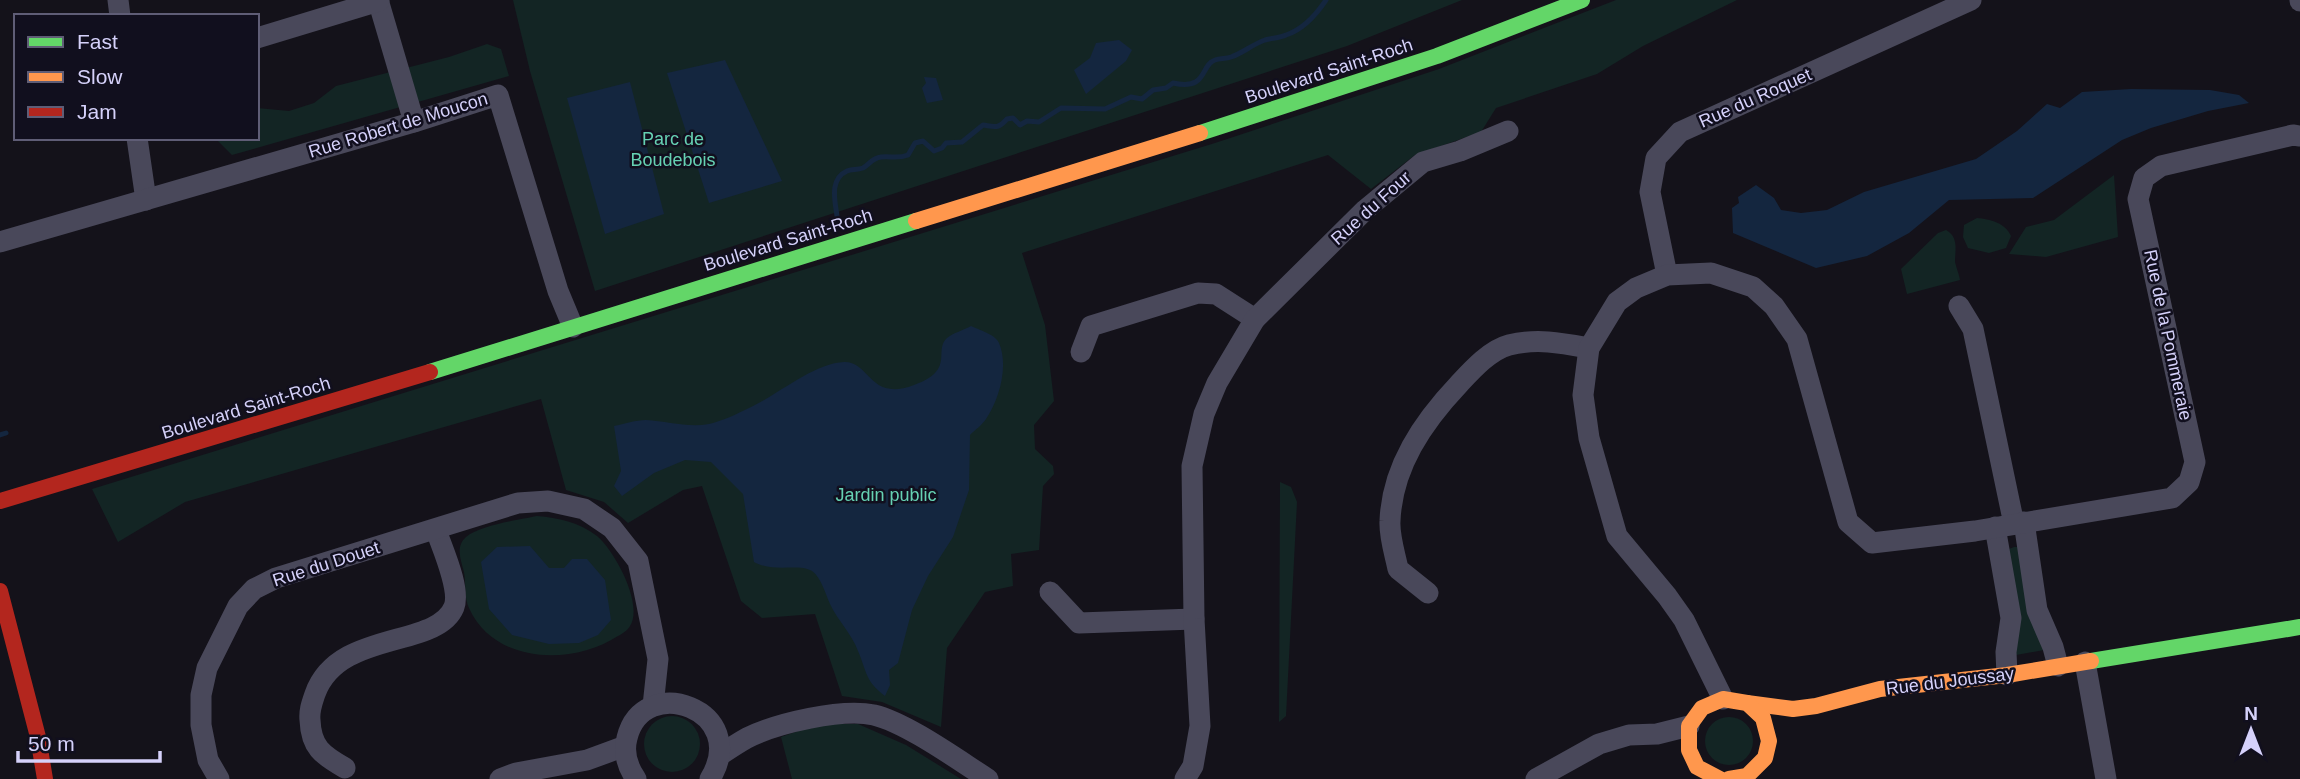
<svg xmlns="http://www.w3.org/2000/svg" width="2300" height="779" viewBox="0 0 2300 779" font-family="Helvetica,sans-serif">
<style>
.green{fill:#132524}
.water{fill:#14263f}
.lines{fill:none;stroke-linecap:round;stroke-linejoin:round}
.stream{stroke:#14263f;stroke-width:5}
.street{stroke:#49485a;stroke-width:21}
.fast{stroke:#63d668;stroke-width:16}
.slow{stroke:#ff974d;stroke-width:16}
.jam{stroke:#b3261e;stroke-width:16}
.labels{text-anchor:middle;stroke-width:5;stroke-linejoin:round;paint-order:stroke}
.street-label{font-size:18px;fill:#d5d1fa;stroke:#110f1e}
.park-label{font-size:18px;fill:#66d1b3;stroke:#110f1e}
</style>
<rect width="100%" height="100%" fill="#14121a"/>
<g class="green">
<path d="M513 0H1462L1347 46 595 291 530 71Z"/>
<path d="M1616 0H1737L1643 46 1597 74 1496 108 1481 132 1415 155 1371 189 1328 155 1022 253 1045 325 1054 401 1034 425 1035 449 1053 466 1054 474 1043 486 1039 550 1011 554 1013 586 985 592 947 648 941 727 882 702 842 696 815 614 762 618 741 601 702 486 683 490 628 523 604 502 566 490 541 399 185 502 118 542 92 489 1215 143 1439 69Z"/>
<path d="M487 44 501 49 509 76 232 155 215 138H257V108L289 111 314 103 336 86 449 57Z"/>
<path d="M2114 175 2118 237 2046 257 2009 254 2026 227 2054 220Z"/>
<path d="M1977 218C1990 219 2005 223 2011 236L2006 248 1989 253 1968 248 1963 237 1964 225Z"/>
<path d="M1946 230C1959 237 1955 250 1955 262 1956 267 1959 274 1960 280L1907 294 1901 269 1938 233Z"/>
<path d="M1280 482 1291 487 1297 502 1286 716 1279 722Z"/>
<path d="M537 516C558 518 579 522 597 536 614 550 644 604 630 626 628 630 622 634 618 636 572 666 494 664 469 608 464 598 466 583 464 572 461 560 455 547 466 537 480 525 518 520 537 516Z"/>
<path d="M2014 547H2018L2044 650 2016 655 2009 549Z"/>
<circle cx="672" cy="744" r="28"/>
<circle cx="1729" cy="741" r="24"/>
<path d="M818 724H858L906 745 961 779H792L781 737Z"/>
</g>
<g class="water">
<path d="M1119 40 1132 50 1126 61 1086 94 1074 70 1090 58 1096 43Z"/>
<path d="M725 60 782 181 709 203 667 73Z"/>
<path d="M924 77 936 78 943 100 927 103 922 88 926 83Z"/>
<path d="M630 82 664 214 605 234 567 98Z"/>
<path d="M2131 89 2210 90 2239 95 2249 103 2208 111 2151 128 2122 140 2033 198 1949 200 1909 233 1867 256 1816 268 1733 233 1732 208 1739 203 1738 197 1756 185 1774 198 1781 210 1801 213 1827 210 1864 192 1976 159 2017 131 2047 104 2060 108 2082 92Z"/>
<path d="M971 326C979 330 995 334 999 343 1009 366 999 400 986 419 982 425 975 430 970 435L969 490 953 537 928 576 912 610 898 663 889 670 890 685 885 696C865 681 867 672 858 651 852 634 838 621 830 604 826 595 821 577 812 571 798 563 774 573 754 562L743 494 711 462 685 460 654 473 622 496 614 486 621 471 614 426C624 424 636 420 646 420 667 421 688 428 709 424 722 421 737 414 749 408 776 396 814 363 844 362 870 361 869 402 914 385 956 370 933 351 947 338 953 333 964 330 971 326Z"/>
<path d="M530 546 549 568H564L572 559H587L605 580 611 620 598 635 579 643 549 644 512 635 489 609 481 562 497 547Z"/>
</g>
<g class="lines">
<g class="stream">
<path d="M837 216C835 201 829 179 847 171 851 169 857 170 863 168 870 164 872 158 881 157 892 156 898 159 908 155L915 143 923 141 934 151 942 148 946 143 962 142 983 125C996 127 998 129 1007 119L1013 118 1020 125 1027 121 1039 122 1061 108 1105 109 1131 97 1142 99 1153 90 1166 88 1173 83C1208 91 1200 65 1215 60 1220 58 1226 59 1231 57 1243 53 1253 44 1265 40 1272 38 1280 38 1286 35 1304 29 1316 15 1326 0"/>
<path d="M0 435 6 433"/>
</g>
<g class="street">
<path d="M118 0 120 16"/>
<path d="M378 0 414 122"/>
<path d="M2300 0V1"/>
<path d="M257 38 379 1"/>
<path d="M137 138 146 200"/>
<path d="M0 242 414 122 498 95 558 291 573 327"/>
<path d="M1667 275 1650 192 1656 158 1680 132 1971 0"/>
<path d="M1959 306 1973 329 2014 524"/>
<path d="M1081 352 1091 326 1198 293 1216 294 1255 319"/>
<path d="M2024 522 2037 610 2053 647 2058 666"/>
<path d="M1995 527 2011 618 2006 652 2007 675"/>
<path d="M1050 592 1079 623 1194 619"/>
<path d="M1428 593 1398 569C1395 554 1389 536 1390 521 1392 467 1423 422 1459 384 1472 370 1490 350 1509 345 1537 338 1562 343 1589 348"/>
<path d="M2085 662 2106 779"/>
<path d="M1723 699 1684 620 1667 596 1617 536 1589 438 1583 395 1589 348 1617 302 1636 288 1667 275 1711 273 1753 287 1774 306 1797 339 1848 522 1872 543 1975 531 2172 498 2189 482 2195 462 2138 199 2144 178 2161 166 2293 135 2300 136"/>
<path d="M720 755C729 749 738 743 747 738 777 723 842 708 874 715 907 723 958 760 988 779"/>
<path d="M345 768C322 755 311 747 310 720 309 710 312 703 315 694 338 629 437 649 454 607 461 589 442 548 436 530"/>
<path d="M219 779 208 760 201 725V695L207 668 238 606 254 589 276 578 518 503 548 501 584 509 612 528 638 561 658 659 653 706"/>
<path d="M500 779 516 773 587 760 625 746"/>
<path d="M636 779C627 766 623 753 627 738 643 671 752 710 710 779"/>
<path d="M1185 779 1193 766 1200 726 1194 619 1192 466 1204 414 1217 383 1255 319 1365 210 1423 162 1460 151 1508 131"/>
<path d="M1536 779 1599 744 1629 735 1657 734 1689 726"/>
</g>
<g class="fast">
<path d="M1200 133 1437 56 1582 0"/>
<path d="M430 372 916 221"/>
<path d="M2091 661 2300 627"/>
</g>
<g class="slow">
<path d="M916 221 1200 133"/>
<path d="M1747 703 1793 709 1816 706 1880 689 2007 675 2091 661"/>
<path d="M1720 779 1697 767 1689 750V726L1702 708 1723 699 1747 703 1763 718 1769 741 1765 758 1747 776 1729 779"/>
</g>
<g class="jam">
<path d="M0 501 430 372"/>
<path d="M0 591 38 737 45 779"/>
</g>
</g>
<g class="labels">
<g class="street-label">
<text transform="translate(1329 71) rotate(-18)" y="6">Boulevard Saint-Roch</text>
<text transform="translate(1755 98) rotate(-24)" y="6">Rue du Roquet</text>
<text transform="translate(398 125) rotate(-17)" y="6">Rue Robert de Moucon</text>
<text transform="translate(1371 208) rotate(-42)" y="6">Rue du Four</text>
<text transform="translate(788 240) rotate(-17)" y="6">Boulevard Saint-Roch</text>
<text transform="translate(2168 335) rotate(78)" y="6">Rue de la Pommeraie</text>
<text transform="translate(246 408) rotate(-17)" y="6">Boulevard Saint-Roch</text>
<text transform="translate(326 564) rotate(-18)" y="6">Rue du Douet</text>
<text transform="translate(1950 681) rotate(-7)" y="6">Rue du Joussay</text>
</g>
<g class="park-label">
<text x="673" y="145">Parc de<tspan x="673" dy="21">Boudebois</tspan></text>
<text x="886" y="501">Jardin public</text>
</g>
</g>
<rect x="14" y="14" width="245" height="126" fill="#110f1e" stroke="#5f5d76" stroke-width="2"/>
<rect x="28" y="37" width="35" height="10" fill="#63d668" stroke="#5f5d76" stroke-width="2"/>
<text x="77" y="49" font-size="21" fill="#d5d1fa">Fast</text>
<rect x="28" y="72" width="35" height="10" fill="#ff974d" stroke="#5f5d76" stroke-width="2"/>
<text x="77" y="84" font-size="21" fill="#d5d1fa">Slow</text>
<rect x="28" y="107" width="35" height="10" fill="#b3261e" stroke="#5f5d76" stroke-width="2"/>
<text x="77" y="119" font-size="21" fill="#d5d1fa">Jam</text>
<g transform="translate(2251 730)" stroke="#110f1e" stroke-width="5" paint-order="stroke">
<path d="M0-5L12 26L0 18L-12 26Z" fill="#d5d1fa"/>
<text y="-10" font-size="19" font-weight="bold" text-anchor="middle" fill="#d5d1fa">N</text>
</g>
<path d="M18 751v10h142v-10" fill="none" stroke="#d5d1fa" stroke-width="3.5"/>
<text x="28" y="751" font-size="21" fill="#d5d1fa" stroke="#110f1e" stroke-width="5" paint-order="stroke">50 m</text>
</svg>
